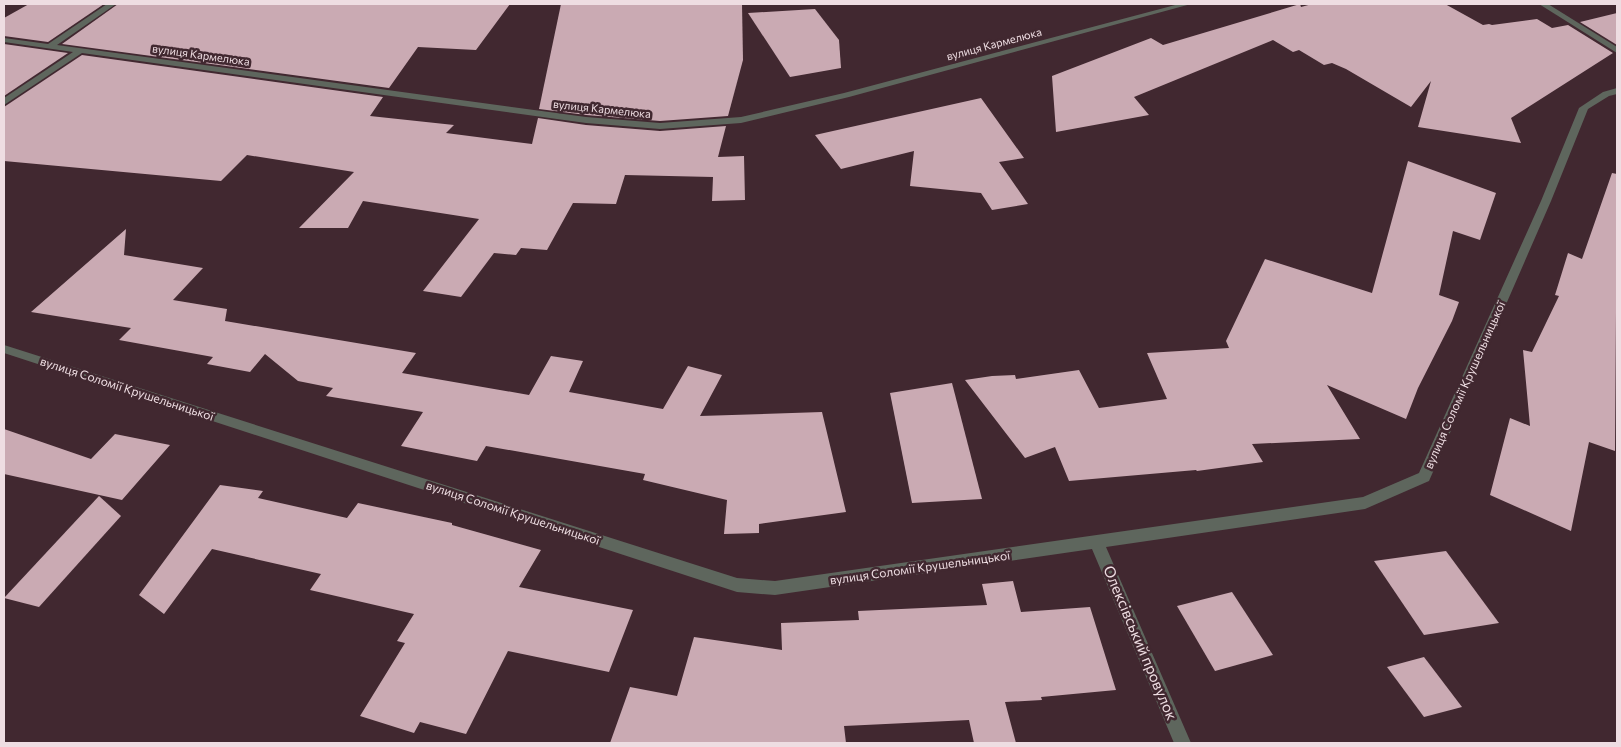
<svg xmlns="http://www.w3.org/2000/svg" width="1621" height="747" viewBox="0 0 1621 747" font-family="Commissioner,sans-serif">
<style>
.building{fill:#caaab3}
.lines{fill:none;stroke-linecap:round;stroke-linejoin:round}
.street{fill:#5e665d;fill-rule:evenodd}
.labels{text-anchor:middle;stroke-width:5;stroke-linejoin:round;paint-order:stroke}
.far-street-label{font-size:11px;fill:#eedde2;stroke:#412830}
.street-label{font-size:12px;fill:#eedde2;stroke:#412830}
.near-street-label{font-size:15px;fill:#eedde2;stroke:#412830}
</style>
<rect width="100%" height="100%" fill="#412830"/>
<g class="building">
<path d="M29 4H104L48 42 4 36V18Z"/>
<path d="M118 4H510L476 50 418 47 389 88 62 44Z"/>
<path d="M561 4H742L743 60 728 116 660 121 586 115 539 109Z"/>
<path d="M1300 4 1301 7 1312 4H1445L1483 25 1489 24 1492 25 1537 19 1552 28 1568 25 1613 53 1511 118 1521 143 1418 127 1431 81 1411 107 1346 69 1332 63 1324 65 1299 50 1293 52 1273 40 1134 97 1149 115 1056 132 1052 76 1151 38 1163 45Z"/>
<path d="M815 9 839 40 841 68 790 77 748 13Z"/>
<path d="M1617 13V45L1580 22Z"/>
<path d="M4 44 68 53 4 96Z"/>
<path d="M82 55 383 97 370 116 454 125 446 133 532 144 538 118 586 125 660 131 726 126 718 157 744 156 745 200 712 201 713 177 625 175 616 204 573 203 547 250 521 248 516 255 494 253 461 297 423 291 479 219 363 201 348 228H299L354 172 247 155 221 181 4 161V107Z"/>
<path d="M981 98 1024 158 999 162 1028 204 992 210 981 193 910 186 914 151 841 169 815 135Z"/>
<path d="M1408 161 1496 193 1480 240 1453 231 1439 295 1459 302 1452 321 1418 388 1406 419 1327 385 1360 439 1252 444 1263 462 1197 471 1196 470 1069 481 1055 447 1025 458 965 380 992 376 1015 375 1016 379 1079 370 1099 408 1167 399 1147 353 1229 348 1226 341 1265 259 1372 293Z"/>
<path d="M1612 173 1617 174 1615 451 1589 442 1571 531 1490 495 1510 418 1530 426 1523 350 1532 352 1559 296 1555 295 1568 253 1582 259Z"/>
<path d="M126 229 124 255 203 268 173 300 227 309 225 321 416 353 402 373 529 395 551 356 583 361 569 392 663 409 688 366 722 375 700 416 822 412 846 512 759 524V533L724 534 727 500 643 480 645 474 486 446 477 461 401 446 423 412 326 396 333 388 298 381 265 354 250 372 207 364 213 357 119 340 131 328 31 312Z"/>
<path d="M952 383 982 499 912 503 890 393Z"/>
<path d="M4 429 91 459 115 434 170 445 122 500 4 474Z"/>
<path d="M220 485 263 491 258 498 347 518 358 503 452 523V525L541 550 519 587 633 610 609 672 508 651 466 734 420 722 414 733 360 716 405 643 397 641 414 614 310 590 321 574 212 549 164 614 139 595Z"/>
<path d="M99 496 121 516 39 607 4 598Z"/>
<path d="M1446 551 1499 623 1424 635 1374 561Z"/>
<path d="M1013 581 1021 612 1090 607 1116 690 1041 697 1042 700 1005 702 1016 743H974L969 720 844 726 846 743H610L630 687 677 696 694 637 782 650 781 623 859 620 858 611 987 605 982 584Z"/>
<path d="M1232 592 1273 655 1215 671 1177 606Z"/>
<path d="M1424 657 1462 707 1424 717 1387 667Z"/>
</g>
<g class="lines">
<g class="street">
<path d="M107 4H116L57 45 586 117 660 123 741 117 844 93 1179 4H1191L849 97 741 123 660 129 586 123 82 53 4 105V98L73 52 4 42V38L48 44Z"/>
<path d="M1539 4H1548L1617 47V53Z"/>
<path d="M1617 88V94L1609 96 1588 109 1551 201 1429 481 1365 509 1106 547 1191 743H1174L1092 549 775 595 737 592 4 353V345L737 578 775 581 1363 497 1419 473 1541 201 1579 108 1603 92Z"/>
</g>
</g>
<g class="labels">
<g class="far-street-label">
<text transform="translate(994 44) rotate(-15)" y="4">вулиця Кармелюка</text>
<text transform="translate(201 55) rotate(8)" y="4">вулиця Кармелюка</text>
<text transform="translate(602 109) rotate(6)" y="4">вулиця Кармелюка</text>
</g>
<g class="street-label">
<text transform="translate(1465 385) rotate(-66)" y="4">вулиця Соломії Крушельницької</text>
<text transform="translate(127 389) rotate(18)" y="4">вулиця Соломії Крушельницької</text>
<text transform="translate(513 513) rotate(18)" y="4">вулиця Соломії Крушельницької</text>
<text transform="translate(920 568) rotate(-8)" y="4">вулиця Соломії Крушельницької</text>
</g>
<g class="near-street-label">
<text transform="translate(1140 643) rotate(67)" y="5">Олексівський провулок</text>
</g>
</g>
<rect width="1621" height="747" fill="none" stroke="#eedde2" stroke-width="10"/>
</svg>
